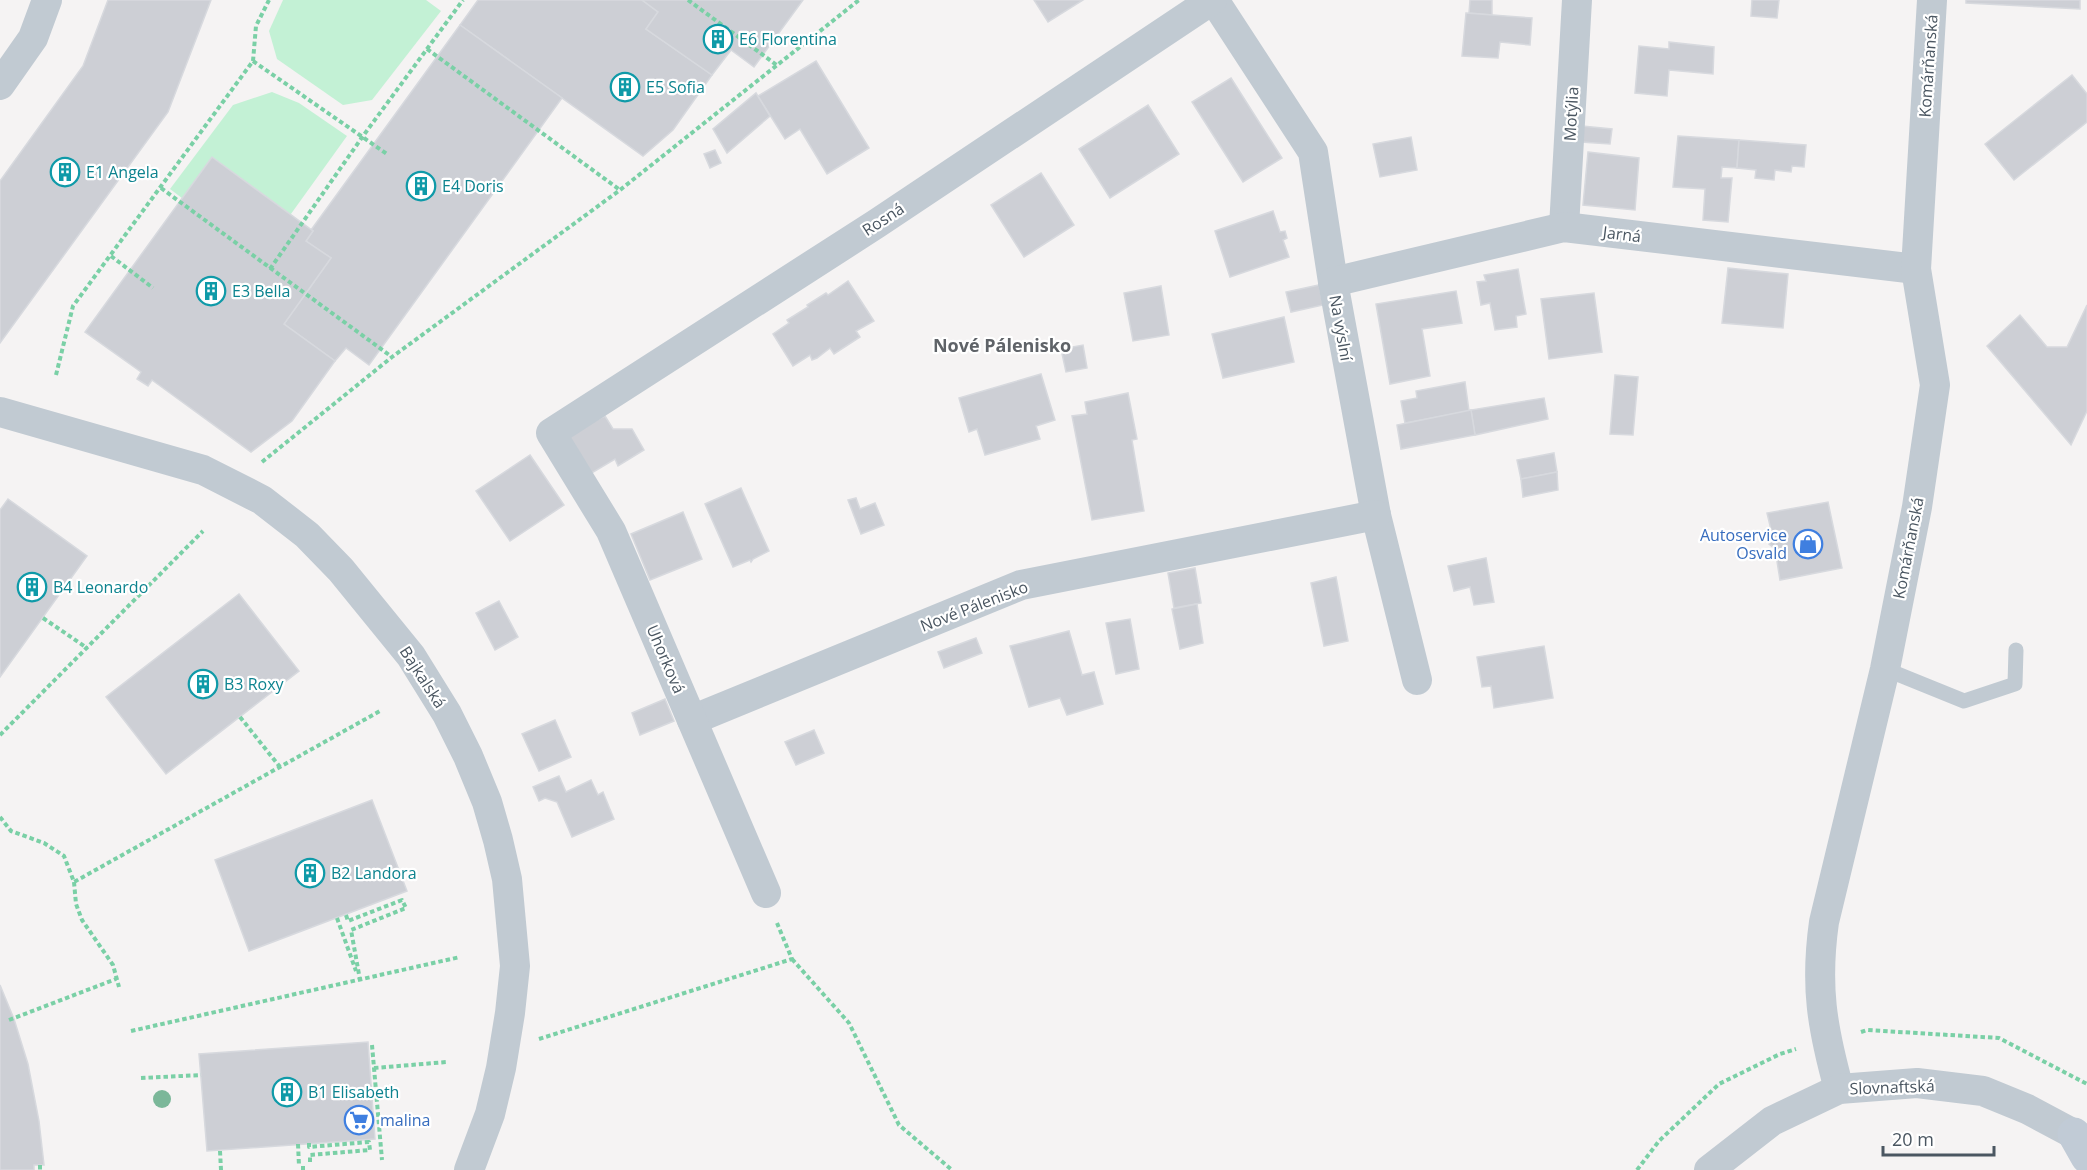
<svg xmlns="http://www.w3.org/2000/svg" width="2087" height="1170" viewBox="0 0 2087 1170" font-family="'Open Sans',sans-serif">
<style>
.green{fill:#c3f1d5}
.building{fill:#cdcfd5;stroke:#d7d9de;stroke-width:1.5}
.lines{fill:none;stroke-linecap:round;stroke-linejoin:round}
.path{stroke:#7ad0a6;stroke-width:4;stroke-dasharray:4.5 3;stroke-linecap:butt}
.lane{stroke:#c1cad2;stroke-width:15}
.street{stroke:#c1cad2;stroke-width:30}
.secondary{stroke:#c1cbd6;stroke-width:33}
.tree{fill:#7bb799}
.labels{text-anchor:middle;stroke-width:4.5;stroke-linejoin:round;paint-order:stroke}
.culture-label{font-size:16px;fill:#0d838f;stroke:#fff;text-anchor:start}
.street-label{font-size:16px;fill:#4a5661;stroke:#fff}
.shop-label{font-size:16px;fill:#366cbe;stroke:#fff;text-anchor:end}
.neighbourhood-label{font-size:18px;font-weight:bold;fill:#5f6368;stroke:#fff}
</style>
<rect width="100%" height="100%" fill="#f5f3f3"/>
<g class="green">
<path d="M283 0H426L441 11 372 100 343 105 277 59 269 31Z"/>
<path d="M272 92 299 103 347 136 260 257 170 189 233 105Z"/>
</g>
<g class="building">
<path d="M108 0H211L168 112 0 343V181L83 66Z"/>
<path d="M478 0H642L658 12 646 29 712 75 673 130 643 156 460 25Z"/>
<path d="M642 0H803L754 67 731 50 712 75 646 29 658 12Z"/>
<path d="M1034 0H1083L1048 22Z"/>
<path d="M1470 0H1492V15L1469 13Z"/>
<path d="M1752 0H1779L1777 18 1751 16Z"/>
<path d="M1966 0H2080V9L1966 3Z"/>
<path d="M1466 13 1532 18 1530 45 1500 42 1498 58 1462 56Z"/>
<path d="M460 25 562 98 369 365 346 348 335 361 284 324 331 258 306 241 313 231 311 230Z"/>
<path d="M1669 42 1714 47 1713 74 1669 70 1667 96 1635 93 1639 46 1669 49Z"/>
<path d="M816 61 869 148 827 174 800 129 785 139 758 96Z"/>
<path d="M2072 75 2087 94V122L2014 180 1985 144Z"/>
<path d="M1231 78 1282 158 1243 182 1192 102Z"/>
<path d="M756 93 770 116 727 153 713 129Z"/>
<path d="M1148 105 1179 154 1110 198 1079 149Z"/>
<path d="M1582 126 1612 129 1610 144 1581 142Z"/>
<path d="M1678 136 1739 140 1737 168 1722 167 1721 178H1732L1728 222 1703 220 1705 189 1673 187Z"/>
<path d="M1411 137 1417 170 1380 177 1373 144Z"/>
<path d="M1739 140 1806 145 1804 167 1792 166 1791 172 1775 170 1774 180 1755 178 1756 170 1737 168Z"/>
<path d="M715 150 721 163 710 168 704 154Z"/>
<path d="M1588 152 1639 158 1635 210 1583 205Z"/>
<path d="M212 157 313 231 306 241 331 258 284 324 335 361 292 421 251 452 152 380 148 386 137 379 141 372 85 332Z"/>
<path d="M1041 173 1074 225 1024 257 991 205Z"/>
<path d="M1273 211 1280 232 1285 231 1287 238 1283 240 1289 257 1230 277 1215 231Z"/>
<path d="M1728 268 1788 274 1783 328 1722 323Z"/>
<path d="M1518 269 1526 314 1516 316 1517 327 1495 330 1490 303 1481 305 1477 282 1486 281 1484 275Z"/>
<path d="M848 281 874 321 856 331 860 337 834 354 830 348 817 358 812 360 810 355 793 366 773 334 789 323 787 320 808 307 807 305 826 293 828 295Z"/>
<path d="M1319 285 1323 305 1291 312 1286 292Z"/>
<path d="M1161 286 1169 335 1133 341 1124 293Z"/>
<path d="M1456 291 1462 323 1422 329 1430 376 1390 384 1376 304Z"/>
<path d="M1594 293 1602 352 1549 359 1541 299Z"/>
<path d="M2087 305V411L2071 445 1987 346 2020 315 2047 347H2067Z"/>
<path d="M1284 317 1294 362 1223 378 1212 334Z"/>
<path d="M1083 345 1087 368 1066 372 1061 349Z"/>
<path d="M1041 374 1055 420 1036 426 1040 439 985 455 977 429 969 432 959 398Z"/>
<path d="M1615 375 1638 377 1633 435 1610 434Z"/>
<path d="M1465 382 1469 411 1405 423 1401 401 1417 398 1416 391Z"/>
<path d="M1128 393 1137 439 1132 440 1144 511 1092 520 1072 416 1087 414 1085 402Z"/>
<path d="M1544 398 1548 419 1475 435 1471 410Z"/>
<path d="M1471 410 1475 435 1401 449 1397 425Z"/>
<path d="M605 416 613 429H632L644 450 618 466 615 459 590 474 566 434Z"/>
<path d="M1554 453 1557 472 1521 479 1517 460Z"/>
<path d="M530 455 564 505 510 541 476 491Z"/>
<path d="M1557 472 1558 490 1523 497 1521 479Z"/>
<path d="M741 488 769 551 753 559 751 562 750 560 733 567 705 504Z"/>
<path d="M856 498 860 509 875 503 884 525 861 534 848 500Z"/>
<path d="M8 499 87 556 0 677V510Z"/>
<path d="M1828 502 1842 568 1780 580 1775 549 1769 544 1773 538 1767 513Z"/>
<path d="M683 512 702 559 650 580 631 534Z"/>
<path d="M1486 558 1494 602 1474 605 1470 587 1454 591 1448 566Z"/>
<path d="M1195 568 1201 603 1174 608 1168 573Z"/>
<path d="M1336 577 1348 641 1324 646 1311 583Z"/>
<path d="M239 594 299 671 166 774 106 697Z"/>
<path d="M499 601 518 637 495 650 476 613Z"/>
<path d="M1197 604 1203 643 1180 649 1172 609Z"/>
<path d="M1130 619 1139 669 1116 674 1106 623Z"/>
<path d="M1069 631 1082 675 1094 672 1103 704 1067 715 1060 698 1029 707 1010 646Z"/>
<path d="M976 638 982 653 944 668 938 652Z"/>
<path d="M1544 646 1553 698 1494 708 1491 686 1482 687 1477 657Z"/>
<path d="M665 699 674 721 640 735 632 713Z"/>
<path d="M555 720 571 757 539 771 522 734Z"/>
<path d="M814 730 824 753 796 765 785 742Z"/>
<path d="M559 776 566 792 591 780 598 795 603 792 614 819 572 837 557 802 545 798 539 801 533 787Z"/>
<path d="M372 800 407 891 249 951 215 860Z"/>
<path d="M0 985 14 1019 28 1064 39 1121 44 1165H34V1170H0Z"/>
<path d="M368 1042 375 1139 207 1151 199 1054Z"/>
</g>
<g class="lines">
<g class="path">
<path d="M688 0 778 66"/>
<path d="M427 49 620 190"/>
<path d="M253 61 387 154"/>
<path d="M161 188 392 357"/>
<path d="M111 256 153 288"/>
<path d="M270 269 363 136 463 0"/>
<path d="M56 375 73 306 253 61 256 26 269 0"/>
<path d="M262 462 392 357 620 190 859 0"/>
<path d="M43 618 87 648"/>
<path d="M240 717 280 767"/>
<path d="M0 735 203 531"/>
<path d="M0 817 11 831 44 843 64 856 74 882 380 711"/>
<path d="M74 882 76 904 82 920 113 965 119 987"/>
<path d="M346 915 348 921 402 900 406 908 351 930 360 980"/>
<path d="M337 918 356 971"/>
<path d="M792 959 849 1023 899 1125 952 1170"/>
<path d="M9 1020 116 979"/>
<path d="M131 1031 460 957"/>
<path d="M1861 1032 1867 1030 1999 1038 2087 1084"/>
<path d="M539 1039 792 959 777 923"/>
<path d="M372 1045 382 1160"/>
<path d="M374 1068 447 1062"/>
<path d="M141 1078 201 1075"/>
<path d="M309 1143V1147L369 1142 370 1150 310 1155V1165"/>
<path d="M298 1144 299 1166"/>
<path d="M220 1151 221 1170"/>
<path d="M40 1165V1170"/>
<path d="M303 1166V1170"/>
<path d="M1637 1170 1659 1141 1719 1084 1780 1054 1796 1049"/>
</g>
<path class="lane" d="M1885 669 1964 701 2015 684 2016 650"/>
<g class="street">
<path d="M1214 0 1313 152 1333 282 1376 515 1417 680"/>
<path d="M0 85 33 38 47 0"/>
<path d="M1564 227 1577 0"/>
<path d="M1333 282 1564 227 1916 269"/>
<path d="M0 412 203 470 262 500 307 535 341 570 411 656 447 714 468 756 487 802 498 840 507 879 515 966 510 1013 501 1068 490 1114 469 1170"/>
<path d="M692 720 1021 585 1376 515"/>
<path d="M766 893 611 531 551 433 876 224 1212 0"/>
<path d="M1839 1089C1822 1027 1815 986 1824 922L1885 669 1917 507 1935 385 1916 269 1932 0"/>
<path d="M1709 1170 1772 1121 1839 1089 1917 1083 1983 1091 2027 1109 2087 1141"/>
</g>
<path class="secondary" d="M2074 1134 2087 1157"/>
</g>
<circle class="tree" cx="162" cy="1099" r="9"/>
<defs>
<g id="building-ring" transform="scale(1.5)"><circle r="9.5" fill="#fff" stroke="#0f9aa8" stroke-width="1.5"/><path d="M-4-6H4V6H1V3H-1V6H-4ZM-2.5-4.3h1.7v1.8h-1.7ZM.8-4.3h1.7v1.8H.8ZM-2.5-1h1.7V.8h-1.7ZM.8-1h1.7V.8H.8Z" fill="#0f9aa8"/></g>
<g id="shop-ring" transform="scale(1.5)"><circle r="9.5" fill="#fff" stroke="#3f7fe0" stroke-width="1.5"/><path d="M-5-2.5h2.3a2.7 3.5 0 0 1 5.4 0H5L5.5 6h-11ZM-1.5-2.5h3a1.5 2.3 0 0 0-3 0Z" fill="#3f7fe0"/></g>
<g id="supermarket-ring" transform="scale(1.5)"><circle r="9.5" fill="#fff" stroke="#3f7fe0" stroke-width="1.5"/><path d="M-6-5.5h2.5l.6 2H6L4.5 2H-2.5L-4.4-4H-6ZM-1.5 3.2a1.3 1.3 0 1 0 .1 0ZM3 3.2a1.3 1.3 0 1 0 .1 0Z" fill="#3f7fe0"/></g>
</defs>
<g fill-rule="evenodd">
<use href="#building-ring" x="718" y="39"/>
<use href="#building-ring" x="625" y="87"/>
<use href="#building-ring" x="65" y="172"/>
<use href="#building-ring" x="421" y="186"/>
<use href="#building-ring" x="211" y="291"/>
<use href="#shop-ring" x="1808" y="544"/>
<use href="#building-ring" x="32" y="587"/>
<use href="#building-ring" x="203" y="684"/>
<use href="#building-ring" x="310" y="873"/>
<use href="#building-ring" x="287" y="1092"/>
<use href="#supermarket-ring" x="359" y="1120"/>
</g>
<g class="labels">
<g class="culture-label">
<text x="739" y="45">E6 Florentina</text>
<text x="646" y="93">E5 Sofia</text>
<text x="86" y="178">E1 Angela</text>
<text x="442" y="192">E4 Doris</text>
<text x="232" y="297">E3 Bella</text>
<text x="53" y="593">B4 Leonardo</text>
<text x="224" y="690">B3 Roxy</text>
<text x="331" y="879">B2 Landora</text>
<text x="308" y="1098">B1 Elisabeth</text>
</g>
<g class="street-label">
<text transform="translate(1928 66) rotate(-86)" y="6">Komárňanská</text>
<text transform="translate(1571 114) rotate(-87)" y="6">Motýlia</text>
<text transform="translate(883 219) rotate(-33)" y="6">Rosná</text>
<text transform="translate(1622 234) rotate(7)" y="6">Jarná</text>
<text transform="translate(1341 328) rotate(80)" y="6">Na výslní</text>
<text transform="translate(1908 548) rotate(-79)" y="6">Komárňanská</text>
<text transform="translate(974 606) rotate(-21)" y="6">Nové Pálenisko</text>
<text transform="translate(666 659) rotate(67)" y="6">Uhorková</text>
<text transform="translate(423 677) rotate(57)" y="6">Bajkalská</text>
<text transform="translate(1892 1087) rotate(-2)" y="6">Slovnaftská</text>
</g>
<g class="shop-label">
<text x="1787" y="541">Autoservice<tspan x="1787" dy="18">Osvald</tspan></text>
<text x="380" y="1126" text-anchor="start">malina</text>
</g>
<g class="neighbourhood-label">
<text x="1002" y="352">Nové Pálenisko</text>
</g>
</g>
<path d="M1883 1146v9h111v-9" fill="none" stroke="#4a5661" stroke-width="3"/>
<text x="1892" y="1146" font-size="18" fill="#4a5661" stroke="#ffffff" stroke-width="4.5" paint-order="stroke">20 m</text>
</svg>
